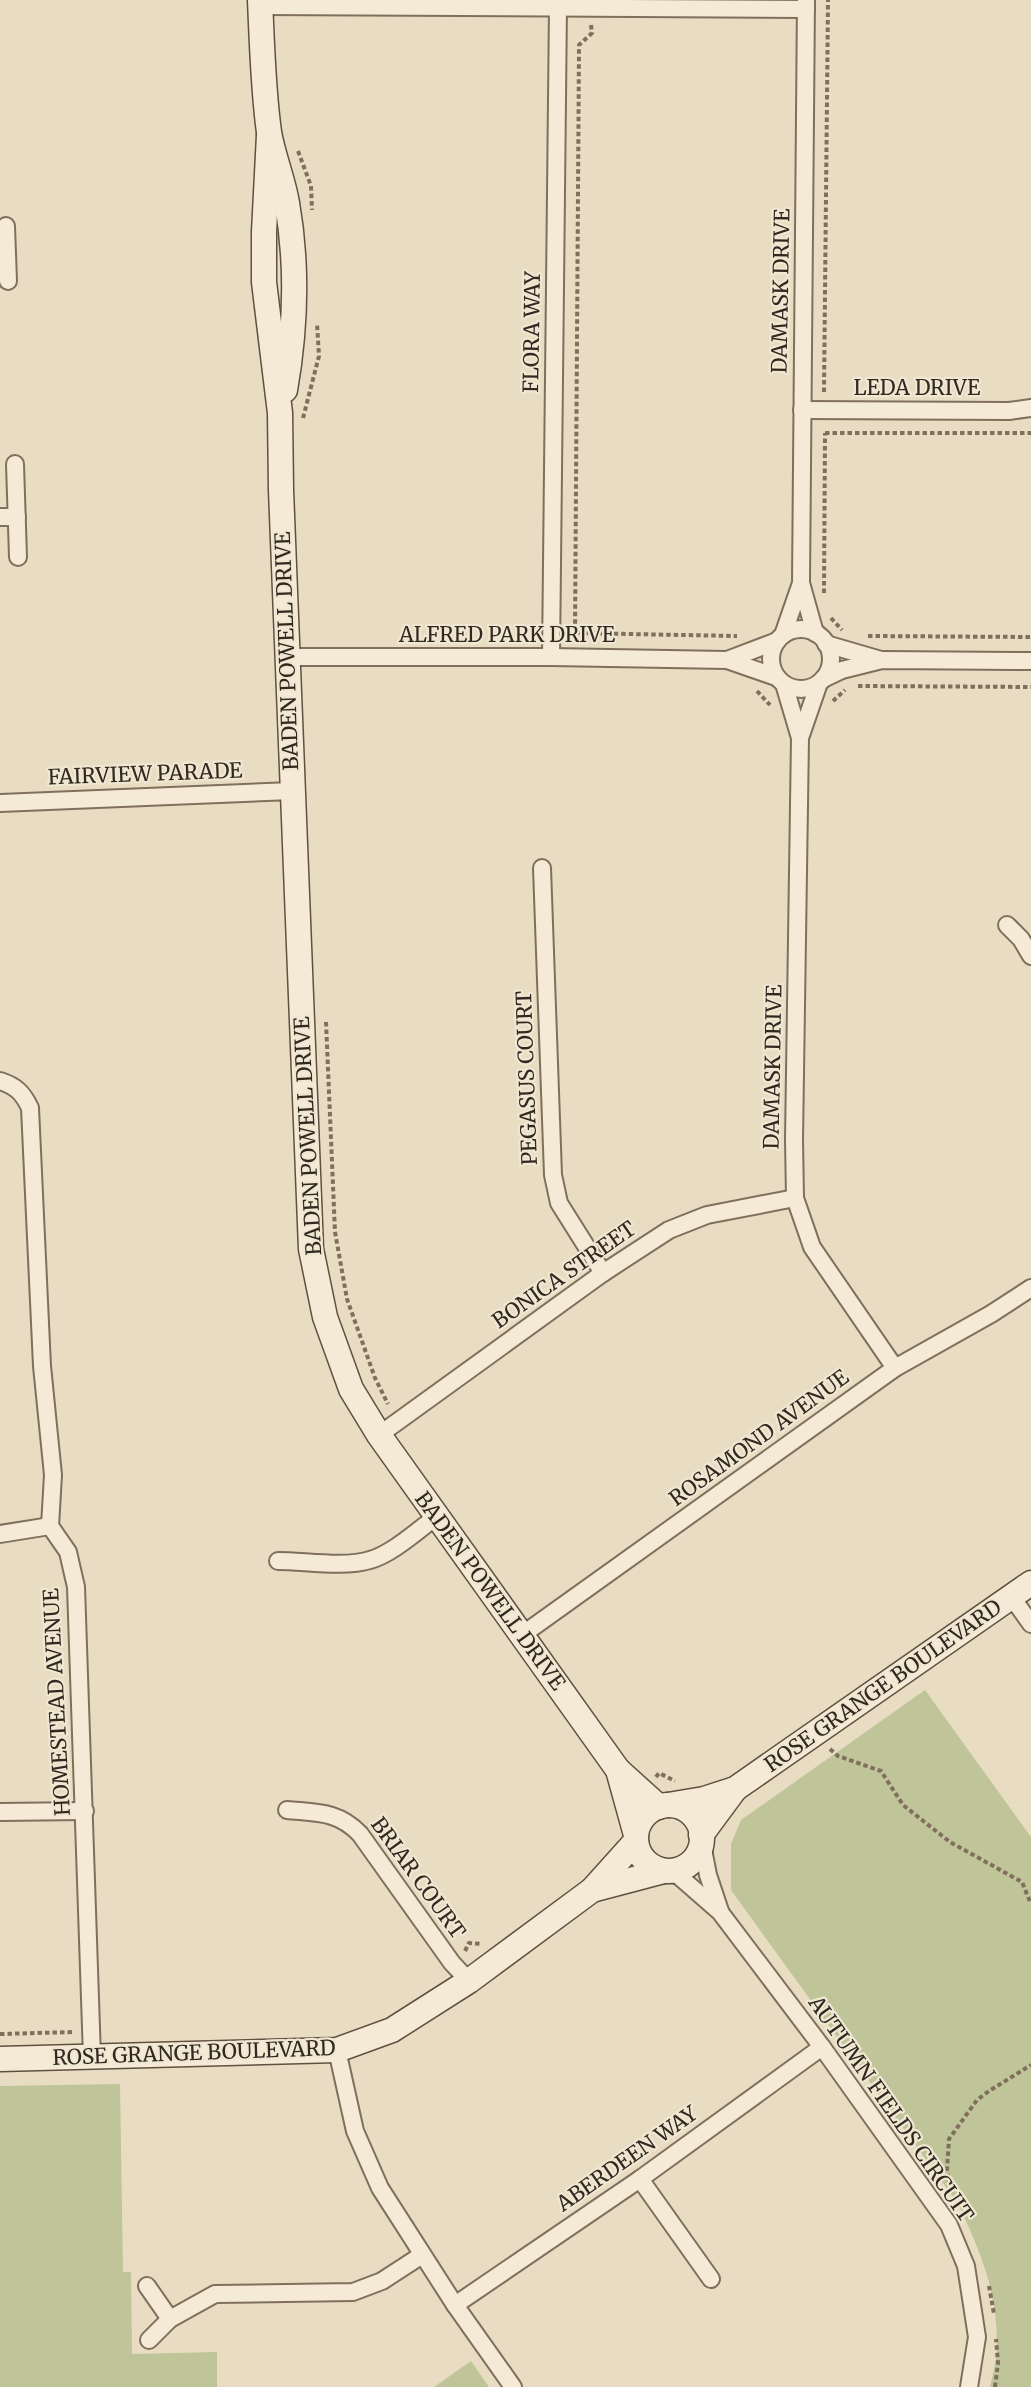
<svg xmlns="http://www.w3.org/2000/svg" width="1031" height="2387" viewBox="0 0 1031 2387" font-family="Merriweather,serif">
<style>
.green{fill:#bfc499}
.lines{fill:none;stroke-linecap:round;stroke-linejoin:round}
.street-casing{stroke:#806f5c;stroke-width:20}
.secondary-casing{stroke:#615040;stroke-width:27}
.path{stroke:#806f5c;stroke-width:4;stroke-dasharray:4.5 3;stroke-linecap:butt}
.street{stroke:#f4ead5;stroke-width:16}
.secondary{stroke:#f4ead5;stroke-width:24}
.labels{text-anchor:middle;stroke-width:4.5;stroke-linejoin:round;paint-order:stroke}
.street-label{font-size:21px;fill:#32281f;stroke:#f0e7d2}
</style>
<rect width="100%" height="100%" fill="#e8ddc3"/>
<g class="green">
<path d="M925 1690 1031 1837V2387H990C993 2374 997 2359 997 2346 997 2290 981 2253 958 2204L731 1890V1844L741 1820Z"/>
<path d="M120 2084 123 2272H131L132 2354 217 2352V2387H0V2086Z"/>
<path d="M471 2361 489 2387H434Z"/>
</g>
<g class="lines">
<g class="street-casing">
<g id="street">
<path d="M806 0 801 583 815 633"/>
<path d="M260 6 806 9"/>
<path d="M6 226 8 281"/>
<path d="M802 410 1009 411 1031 408"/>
<path d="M15 464 18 557"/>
<path d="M0 517H17"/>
<circle cx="801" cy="659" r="30"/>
<path d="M783 635 801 583"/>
<path d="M826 644 881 660"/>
<path d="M287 657H551L727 660 776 677"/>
<path d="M551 657 558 7"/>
<path d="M727 660 777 641"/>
<path d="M823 679 842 670 882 660 1031 661"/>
<path d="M819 683 800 738 794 1140 795 1198 812 1247 895 1368"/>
<path d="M784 684 800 738"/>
<path d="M0 803 292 791"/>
<path d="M542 868 553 1175 559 1203 603 1273"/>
<path d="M1007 925 1021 939 1031 956"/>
<path d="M0 1081C16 1086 23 1093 30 1108L42 1366 53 1475 50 1526 68 1552 76 1587 92 2057"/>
<path d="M379 1435 603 1273 669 1230 707 1215 795 1198"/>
<path d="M0 1534 50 1526"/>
<path d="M278 1561C305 1561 344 1568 370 1560 392 1554 418 1530 436 1517"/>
<path d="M1011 1596 1031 1624"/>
<path d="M522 1635 895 1368 991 1314 1031 1288"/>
<path d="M287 1810C317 1813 338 1811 360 1834L452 1963 469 1981"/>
<path d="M0 1812 85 1811"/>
<path d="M701 1839 708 1875 720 1911"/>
<path d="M673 1871 720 1912 822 2047 949 2225 966 2266 977 2337 969 2387"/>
<path d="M337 2050 355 2131 380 2188 455 2305 513 2387"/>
<path d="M640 2179 711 2279"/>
<path d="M147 2286 170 2319"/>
<path d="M455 2305 640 2179 822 2047"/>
<path d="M149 2340 170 2319 215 2294 353 2292 382 2281 422 2255"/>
</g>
</g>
<g class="secondary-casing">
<g id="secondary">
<path d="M260 0C262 44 263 89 269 132 273 156 283 179 287 203 298 266 296 327 285 390"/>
<path d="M269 135 264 232V282L280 413 281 490 311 1249 325 1317 351 1389 379 1435 618 1770 659 1807"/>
<path d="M618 1770 636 1835"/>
<path d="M668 1805 704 1799 735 1789 1031 1583"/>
<circle cx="669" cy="1838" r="33"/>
<path d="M701 1835 735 1789"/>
<path d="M592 1890 664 1871"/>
<path d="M0 2059 337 2050 392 2030 469 1981 592 1890 636 1841"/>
</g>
</g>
<g class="path">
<path d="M591 25 592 33 579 45 575 633 737 636"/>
<path d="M298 151 311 186 312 210"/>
<path d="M824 392 828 0"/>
<path d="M303 418 319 356 317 323"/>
<path d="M825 433H1031"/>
<path d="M824 593 825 433"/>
<path d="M831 618 842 630"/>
<path d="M868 636 1031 637"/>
<path d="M858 686 1031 687"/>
<path d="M757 691 770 705"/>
<path d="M833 701 845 690"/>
<path d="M326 1022 335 1232 347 1299 375 1378 388 1404"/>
<path d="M830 1749 838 1756 881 1771 903 1805 950 1842 1022 1882 1031 1904"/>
<path d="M656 1777 659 1773 675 1781"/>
<path d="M465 1951 469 1943 482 1944"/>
<path d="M0 2034 74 2032"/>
<path d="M951 2193 947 2170 949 2139 977 2100 989 2091 1031 2065"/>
<path d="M989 2286 994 2314"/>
<path d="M995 2387 998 2363 996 2339"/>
</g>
<use href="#street" class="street"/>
<use href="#secondary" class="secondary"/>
</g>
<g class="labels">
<g class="street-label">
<text transform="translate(781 291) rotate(-89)" y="7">DAMASK DRIVE</text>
<text transform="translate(532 332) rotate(-89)" y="7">FLORA WAY</text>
<text x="917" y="395">LEDA DRIVE</text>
<text x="507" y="642">ALFRED PARK DRIVE</text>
<text transform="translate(287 651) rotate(-92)" y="7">BADEN POWELL DRIVE</text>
<text transform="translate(145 774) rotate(-2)" y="7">FAIRVIEW PARADE</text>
<text transform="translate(773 1067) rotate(-89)" y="7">DAMASK DRIVE</text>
<text transform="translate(527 1078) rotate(-92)" y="7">PEGASUS COURT</text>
<text transform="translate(308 1136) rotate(-93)" y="7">BADEN POWELL DRIVE</text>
<text transform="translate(564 1275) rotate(-35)" y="7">BONICA STREET</text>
<text transform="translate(759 1438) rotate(-36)" y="7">ROSAMOND AVENUE</text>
<text transform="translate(490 1591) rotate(54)" y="7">BADEN POWELL DRIVE</text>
<text transform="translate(883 1686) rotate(-35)" y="7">ROSE GRANGE BOULEVARD</text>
<text transform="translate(57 1702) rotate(-93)" y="7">HOMESTEAD AVENUE</text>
<text transform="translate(418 1878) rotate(54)" y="7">BRIAR COURT</text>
<text transform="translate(194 2053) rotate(-2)" y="7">ROSE GRANGE BOULEVARD</text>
<text transform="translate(891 2109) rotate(55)" y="7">AUTUMN FIELDS CIRCUIT</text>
<text transform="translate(627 2159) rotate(-35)" y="7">ABERDEEN WAY</text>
</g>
</g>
</svg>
